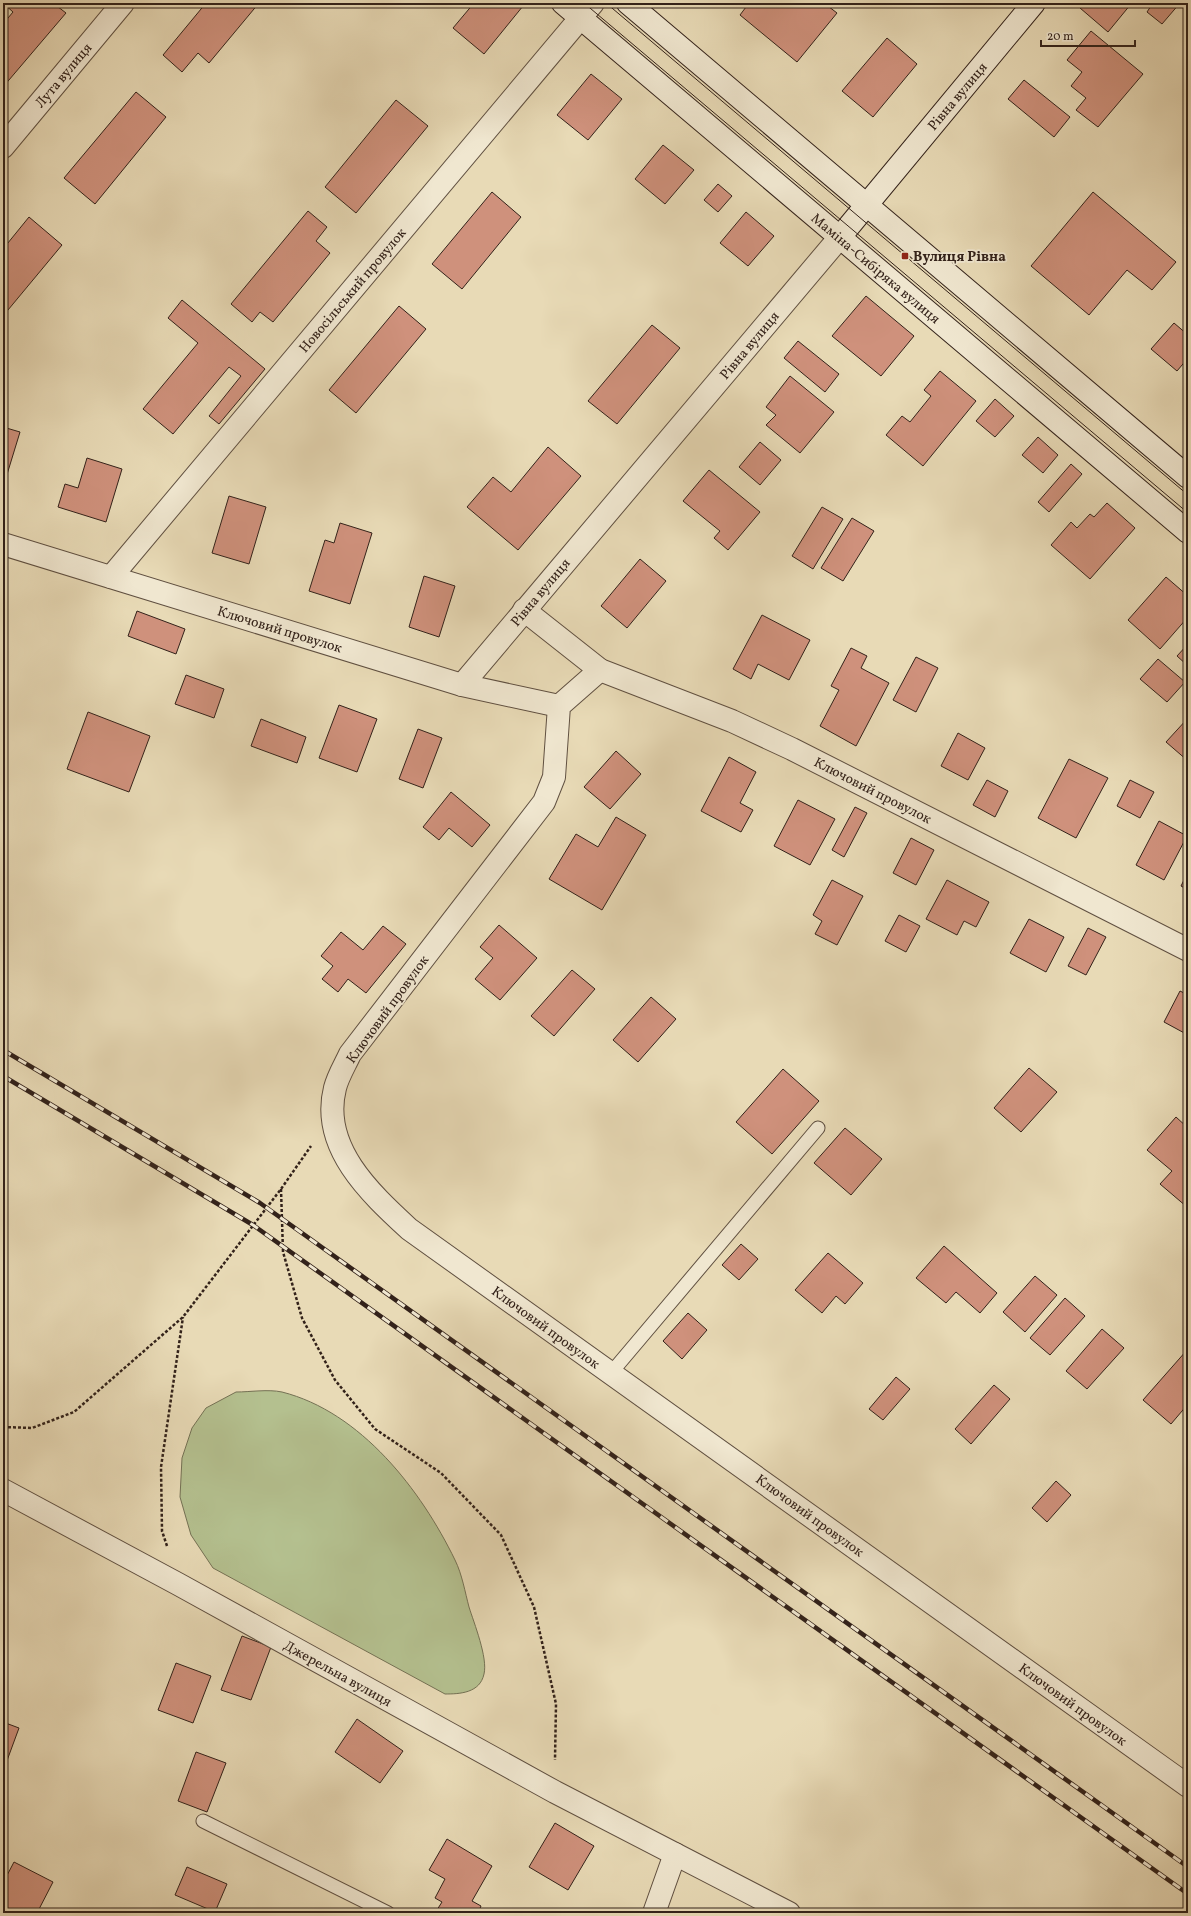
<svg xmlns="http://www.w3.org/2000/svg" width="1191" height="1916" viewBox="0 0 1191 1916" font-family="Vollkorn,serif">
<style>
.green{fill:#b4c08f;stroke:#747154}
.building{fill:#cf917c;stroke:#33221a}
.lines{fill:none;stroke-linecap:round;stroke-linejoin:round}
.lane-casing{stroke:#605041;stroke-width:15}
.street-casing{stroke:#605041;stroke-width:24}
.secondary-casing{stroke:#33221a;stroke-width:24}
.path{stroke:#33221a;stroke-width:2.5;stroke-dasharray:3 2;stroke-linecap:butt}
.lane{stroke:#f0e7d0;stroke-width:13}
.street{stroke:#f0e7d0;stroke-width:22}
.secondary{stroke:#f0e7d0;stroke-width:22}
.tram{stroke:#33221a;stroke-width:1}
.rail-casing{stroke:#33221a;stroke-width:4.5}
.rail{stroke:#f0e7d0;stroke-width:3;stroke-dasharray:9;stroke-linecap:butt}
.poi-dot{fill:#8f2418;stroke:#f0e7d0;stroke-width:1.5}
.labels{text-anchor:middle;stroke-width:3.5;stroke-linejoin:round;paint-order:stroke}
.street-label{font-size:14px;fill:#33221a;stroke:#f0e7d0}
.poi-label{font-size:14px;font-weight:bold;fill:#33221a;stroke:#f0e7d0;text-anchor:start}
</style>
<rect width="100%" height="100%" fill="#e8dab6"/>
<filter id="stains"><feTurbulence type="fractalNoise" baseFrequency=".005" numOctaves="4"/><feColorMatrix values="0 0 0 0 .2 0 0 0 0 .09 0 0 0 0 .02 0 0 0 .5 -.17"/></filter>
<radialGradient id="worn" r=".72"><stop offset=".6" stop-color="#630" stop-opacity="0"/><stop offset="1" stop-color="#630" stop-opacity=".3"/></radialGradient>
<path class="green" d="M236 1392C250 1392 268 1389 282 1392 361 1412 421 1490 455 1560 462 1574 465 1592 469 1607 474 1623 488 1658 484 1674 480 1693 460 1694 445 1694L213 1568 191 1535 180 1497 182 1458 192 1428 206 1408Z"/>
<g class="building">
<path d="M3 3H53L66 13 3 87V24L13 12Z"/>
<path d="M206 3H259L209 63 198 53 182 72 163 55Z"/>
<path d="M474 3H519L523 6 484 54 453 28Z"/>
<path d="M749 3H824L837 13 797 62 740 15Z"/>
<path d="M1084 3H1129L1131 4 1108 32 1080 8Z"/>
<path d="M1147 3H1180L1162 24 1147 12 1151 6Z"/>
<path d="M1091 31 1143 74 1098 127 1076 110 1086 98 1071 86 1082 72 1067 60Z"/>
<path d="M887 38 917 64 873 117 842 91Z"/>
<path d="M591 74 622 99 588 140 557 115Z"/>
<path d="M1024 80 1070 117 1054 137 1008 99Z"/>
<path d="M136 92 166 117 95 204 64 178Z"/>
<path d="M396 100 428 126 356 213 325 187Z"/>
<path d="M663 145 694 170 665 204 635 179Z"/>
<path d="M718 184 732 196 718 212 704 200Z"/>
<path d="M492 192 521 217 462 289 432 264Z"/>
<path d="M1093 192 1176 262 1152 290 1127 270 1089 315 1031 266Z"/>
<path d="M308 211 327 227 316 241 330 253 273 322 260 312 252 322 231 304Z"/>
<path d="M746 212 774 236 748 266 720 243Z"/>
<path d="M29 217 62 245 3 316V249Z"/>
<path d="M866 296 914 336 881 376 832 336Z"/>
<path d="M182 300 265 369 219 424 209 416 241 376 229 367 173 434 143 409 198 343 168 318Z"/>
<path d="M399 306 426 329 356 413 329 390Z"/>
<path d="M1174 323 1188 335V358L1177 371 1151 349Z"/>
<path d="M652 325 680 348 617 424 588 401Z"/>
<path d="M798 341 839 374 825 392 784 358Z"/>
<path d="M940 371 976 401 923 466 886 435 902 416 910 422 931 396 924 390Z"/>
<path d="M790 376 834 412 800 453 766 425 776 415 766 407Z"/>
<path d="M995 399 1014 416 995 437 976 421Z"/>
<path d="M3 427 20 432 5 481H3Z"/>
<path d="M1038 437 1058 455 1043 473 1022 455Z"/>
<path d="M760 442 781 460 760 485 739 467Z"/>
<path d="M548 447 581 476 518 550 467 507 493 477 511 492Z"/>
<path d="M87 458 122 469 106 522 58 507 65 484 78 488Z"/>
<path d="M1071 464 1082 474 1049 512 1038 502Z"/>
<path d="M709 470 760 512 728 550 714 538 720 531 683 501Z"/>
<path d="M229 496 266 507 249 564 212 553Z"/>
<path d="M1107 503 1135 528 1090 579 1051 545 1071 522 1077 528 1090 514 1094 517Z"/>
<path d="M822 507 843 519 813 569 792 556Z"/>
<path d="M852 518 874 531 843 581 821 568Z"/>
<path d="M340 523 372 533 350 604 309 591 325 540 334 543Z"/>
<path d="M640 559 666 581 627 628 601 606Z"/>
<path d="M424 576 455 586 439 637 409 627Z"/>
<path d="M1166 577 1188 596V617L1160 649 1128 620Z"/>
<path d="M137 611 185 629 176 654 128 636Z"/>
<path d="M762 615 810 640 789 680 758 664 751 679 733 669Z"/>
<path d="M1188 644V666L1177 656Z"/>
<path d="M851 648 867 656 861 668 889 683 856 746 820 726 839 690 831 686Z"/>
<path d="M916 657 938 668 916 712 893 700Z"/>
<path d="M1158 659 1185 682 1167 702 1140 679Z"/>
<path d="M186 675 224 689 214 718 175 704Z"/>
<path d="M339 705 377 719 357 772 319 758Z"/>
<path d="M88 712 150 736 129 792 67 769Z"/>
<path d="M1188 718V761L1166 742Z"/>
<path d="M261 719 306 737 297 763 251 746Z"/>
<path d="M418 729 442 738 423 788 399 779Z"/>
<path d="M958 733 985 748 968 780 941 766Z"/>
<path d="M616 751 641 774 610 809 584 787Z"/>
<path d="M729 757 756 772 740 803 753 810 741 832 701 811Z"/>
<path d="M1069 759 1108 778 1076 838 1038 818Z"/>
<path d="M987 780 1008 791 995 817 973 805Z"/>
<path d="M1130 780 1154 792 1140 818 1117 806Z"/>
<path d="M451 792 490 825 472 847 449 828 439 840 423 827Z"/>
<path d="M798 800 835 819 810 865 774 846Z"/>
<path d="M855 807 867 813 844 857 832 850Z"/>
<path d="M616 817 646 835 602 910 549 879 576 834 598 847Z"/>
<path d="M1159 821 1187 836 1164 880 1136 865Z"/>
<path d="M911 838 934 850 916 885 893 873Z"/>
<path d="M1188 872V890L1181 886Z"/>
<path d="M832 880 863 896 837 945 815 934 822 921 813 915Z"/>
<path d="M947 880 989 902 976 927 964 921 957 935 926 919Z"/>
<path d="M899 915 920 926 906 952 885 941Z"/>
<path d="M1029 919 1064 937 1046 972 1010 953Z"/>
<path d="M499 925 537 958 500 1000 475 979 493 958 480 947Z"/>
<path d="M383 926 406 944 366 993 348 979 338 992 322 979 333 966 321 956 341 932 363 950Z"/>
<path d="M1088 928 1106 937 1086 975 1068 966Z"/>
<path d="M572 970 595 989 554 1036 531 1016Z"/>
<path d="M1180 991 1188 995V1035L1164 1022Z"/>
<path d="M651 997 676 1019 638 1062 613 1040Z"/>
<path d="M1029 1068 1057 1092 1021 1132 994 1108Z"/>
<path d="M783 1069 819 1101 772 1154 736 1122Z"/>
<path d="M1176 1117 1188 1128 1187 1207 1160 1184 1172 1171 1147 1150Z"/>
<path d="M845 1128 882 1159 851 1195 814 1163Z"/>
<path d="M741 1244 758 1259 739 1280 722 1265Z"/>
<path d="M944 1246 997 1293 980 1313 956 1292 946 1303 916 1278Z"/>
<path d="M828 1253 863 1283 845 1304 836 1296 822 1313 795 1290Z"/>
<path d="M1035 1276 1057 1295 1025 1332 1003 1312Z"/>
<path d="M1065 1298 1085 1316 1050 1355 1030 1338Z"/>
<path d="M688 1313 707 1330 682 1359 663 1341Z"/>
<path d="M1102 1329 1124 1348 1087 1389 1066 1371Z"/>
<path d="M1187 1350 1188 1404 1171 1424 1143 1400Z"/>
<path d="M896 1377 910 1389 883 1420 869 1409Z"/>
<path d="M994 1385 1010 1399 971 1444 955 1429Z"/>
<path d="M1056 1481 1071 1495 1047 1522 1032 1508Z"/>
<path d="M242 1636 271 1647 251 1700 221 1690Z"/>
<path d="M176 1663 211 1676 193 1723 158 1710Z"/>
<path d="M357 1719 403 1751 380 1783 335 1752Z"/>
<path d="M3 1722 19 1728 5 1766H3Z"/>
<path d="M196 1752 226 1763 207 1812 178 1801Z"/>
<path d="M555 1823 594 1846 568 1890 529 1867Z"/>
<path d="M447 1839 492 1866 472 1901 481 1906 478 1913H435L442 1902 435 1898 445 1879 429 1870Z"/>
<path d="M14 1862 53 1882 37 1913H16L3 1906V1883Z"/>
<path d="M187 1867 227 1884 215 1912 175 1895Z"/>
</g>
<g class="lines">
<g class="lane-casing">
<g id="lane">
<path d="M611 1373 818 1128"/>
<path d="M203 1821 388 1913"/>
</g>
</g>
<g class="street-casing">
<g id="street">
<path d="M3 147 123 3"/>
<path d="M3 544 462 685 559 706"/>
<path d="M111 577 593 3"/>
<path d="M524 610 600 670 732 721 792 749 1188 950"/>
<path d="M600 670 559 706 554 777 544 802 350 1054C345 1065 338 1076 335 1088 320 1147 370 1193 409 1229L1188 1786"/>
<path d="M462 685 840 237"/>
<path d="M3 1490 178 1584 555 1792 789 1913"/>
<path d="M654 1913 675 1854"/>
</g>
</g>
<g class="secondary-casing">
<g id="secondary">
<path d="M563 3 1188 532"/>
<path d="M628 3 1188 477"/>
<path d="M840 237 1034 3"/>
</g>
</g>
<g class="path">
<path d="M281 1189 283 1252 302 1318 335 1380 375 1429 441 1473 501 1535 534 1607 556 1704 555 1760"/>
<path d="M3 1427 32 1428 74 1412 183 1317 281 1189 311 1146"/>
<path d="M167 1546 162 1531 161 1467 183 1317"/>
</g>
<use href="#lane" class="lane"/>
<use href="#street" class="street"/>
<use href="#secondary" class="secondary"/>
<g class="tram">
<path d="M584 3 1188 513"/>
<path d="M606 3 1188 495"/>
</g>
<g class="rail-casing">
<g id="rail">
<path d="M3 1050 260 1203 1188 1867"/>
<path d="M3 1076 253 1225 1188 1894"/>
</g>
</g>
<use href="#rail" class="rail"/>
</g>
<rect class="poi-dot" x="901" y="252" width="8" height="8" rx="2"/>
<g class="labels">
<g class="street-label">
<text transform="translate(63 75) rotate(-50)" y="5">Лута вулиця</text>
<text transform="translate(957 96) rotate(-50)" y="5">Рівна вулиця</text>
<text transform="translate(876 268) rotate(40)" y="5">Маміна-Сибіряка вулиця</text>
<text transform="translate(352 290) rotate(-50)" y="5">Новосільський провулок</text>
<text transform="translate(749 345) rotate(-50)" y="5">Рівна вулиця</text>
<text transform="translate(540 592) rotate(-50)" y="5">Рівна вулиця</text>
<text transform="translate(280 629) rotate(17)" y="5">Ключовий провулок</text>
<text transform="translate(873 790) rotate(27)" y="5">Ключовий провулок</text>
<text transform="translate(387 1009) rotate(-54)" y="5">Ключовий провулок</text>
<text transform="translate(546 1327) rotate(36)" y="5">Ключовий провулок</text>
<text transform="translate(810 1515) rotate(36)" y="5">Ключовий провулок</text>
<text transform="translate(338 1673) rotate(29)" y="5">Джерельна вулиця</text>
<text transform="translate(1073 1704) rotate(36)" y="5">Ключовий провулок</text>
</g>
<g class="poi-label">
<text x="913" y="261">Вулиця Рівна</text>
</g>
</g>
<rect width="1191" height="1916" fill="none" stroke="#e8dab6" stroke-width="16"/>
<rect x="4" y="4" width="1183" height="1908" fill="none" stroke="#33221a" stroke-width="2"/>
<rect x="8" y="8" width="1175" height="1900" fill="none" stroke="#33221a"/>
<path d="M1041 40v6h94v-6" fill="none" stroke="#33221a" stroke-width="2"/>
<text x="1047" y="40" font-size="12" fill="#33221a" stroke="#f0e7d0" stroke-width="3" paint-order="stroke">20 m</text>
<rect width="100%" height="100%" filter="url(#stains)"/>
<rect width="100%" height="100%" fill="url(#worn)"/>
</svg>
